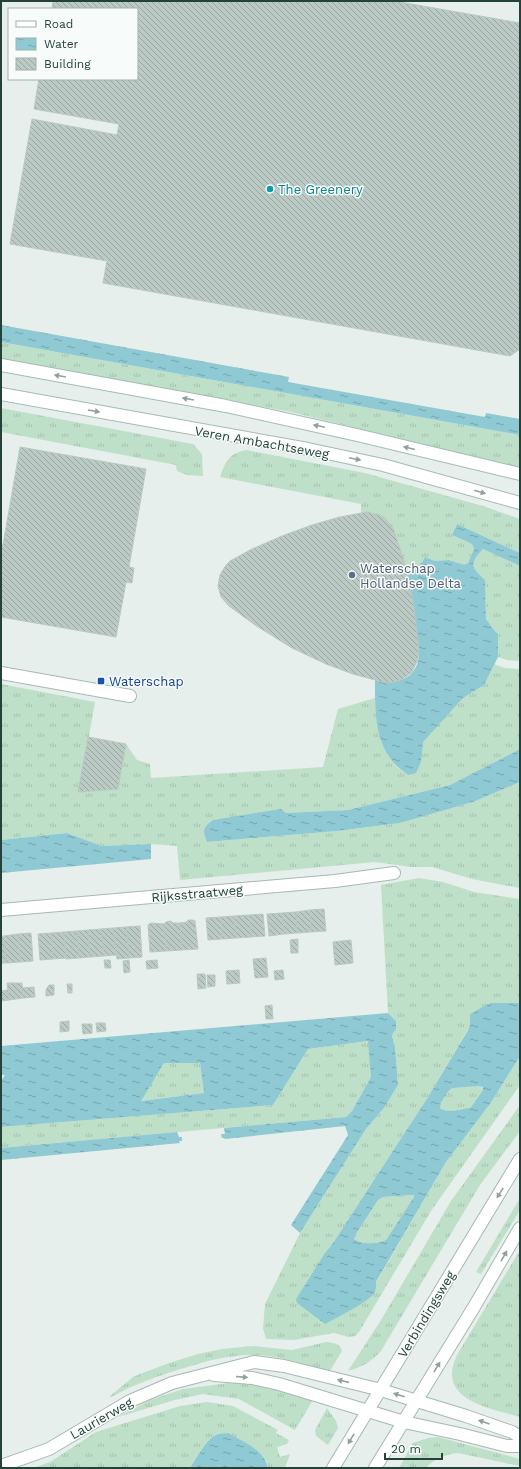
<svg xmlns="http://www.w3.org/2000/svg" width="521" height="1469" viewBox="0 0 521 1469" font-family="'Work Sans',sans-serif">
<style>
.grass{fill:url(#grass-tufts)}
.water{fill:url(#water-ripples);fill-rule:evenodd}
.building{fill:url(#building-back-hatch);stroke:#b8c9c2}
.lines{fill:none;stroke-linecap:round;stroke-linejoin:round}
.minor-casing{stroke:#a8b8b2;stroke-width:14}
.tertiary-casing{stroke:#a8b8b2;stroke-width:14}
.secondary-casing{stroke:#a4bbb3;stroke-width:14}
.minor{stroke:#fff;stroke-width:12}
.tertiary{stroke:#fff;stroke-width:12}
.secondary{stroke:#fff;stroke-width:12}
.oneway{fill:#92a09c}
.culture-dot{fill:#0f9aa8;stroke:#f7fbf9;stroke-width:1.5}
.service-dot{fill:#5c6f8a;stroke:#f7fbf9;stroke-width:1.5}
.transit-dot{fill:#1a4fb4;stroke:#f7fbf9;stroke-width:1.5}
.labels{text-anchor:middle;stroke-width:3;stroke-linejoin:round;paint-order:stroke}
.culture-label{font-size:13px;fill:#0d838f;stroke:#f7fbf9;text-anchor:start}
.street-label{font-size:13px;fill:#24423a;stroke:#f7fbf9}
.service-label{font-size:13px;fill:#4e5e75;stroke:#f7fbf9;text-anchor:start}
.transit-label{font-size:13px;fill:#164399;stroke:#f7fbf9;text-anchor:start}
</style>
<defs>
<pattern id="grass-tufts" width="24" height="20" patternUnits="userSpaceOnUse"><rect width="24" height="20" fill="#bfe0c8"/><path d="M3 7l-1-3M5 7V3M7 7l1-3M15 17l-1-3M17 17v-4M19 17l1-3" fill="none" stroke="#a4c1ad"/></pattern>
<pattern id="water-ripples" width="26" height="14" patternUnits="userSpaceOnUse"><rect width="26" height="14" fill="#8ec9d4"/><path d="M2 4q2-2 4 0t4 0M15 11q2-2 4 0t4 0" fill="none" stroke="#74a5ad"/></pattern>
<pattern id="building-back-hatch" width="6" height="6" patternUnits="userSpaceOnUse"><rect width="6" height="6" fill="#bbcac4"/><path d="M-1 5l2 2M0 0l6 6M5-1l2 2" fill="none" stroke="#98a6a0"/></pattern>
</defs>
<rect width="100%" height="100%" fill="#e6efeb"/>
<g class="grass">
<path d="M1 342 520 435V468L291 412 1 359Z"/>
<path d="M1 408 193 444 202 454 203 476 187 475 177 471 176 465 1 432Z"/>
<path d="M246 450 365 473 483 506 520 519V553L457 524 452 535 472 544 474 549 468 563 464 565 449 560 435 561 425 557C421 565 415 570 407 573 404 563 401 553 398 543 391 523 385 510 361 513V504L220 477C226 460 229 454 246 450Z"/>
<path d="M483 549 520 566V661L507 660 498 657V635L486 619 485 580C471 567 469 564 483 549Z"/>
<path d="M494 664 505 668 520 669V749L450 785 348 810 286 813 204 833 207 842 337 831 400 823 473 802 520 782V888L472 879 432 867H411L375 862 180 880 177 846 151 844 102 846 67 833 1 840V684L95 702 79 792 118 789 126 744 137 760 150 764 151 778 323 767 338 709 375 698C376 721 378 745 394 763 397 768 404 771 408 775L421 762 422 742 463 698 484 685Z"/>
<path d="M419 878 443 882 474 892 520 899V1003L487 1005 470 1014V1024L468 1029 428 1097 333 1243 325 1253 375 1292 376 1283 446 1162 490 1104 520 1056V1085L431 1211 359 1332 355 1336 348 1337 334 1333 294 1340 266 1339 263 1328 265 1304 300 1233 366 1129 384 1108 398 1085 395 1047 392 1037 396 1021 388 1013 381 885Z"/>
<path d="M369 1041 371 1077 352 1111 346 1117 1 1148V1127L273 1105 308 1049Z"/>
<path d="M164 1063H200L204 1093 140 1101Z"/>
<path d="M479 1086 484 1088 483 1090 471 1107 468 1108C459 1109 447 1114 440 1108V1102C444 1098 447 1092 451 1089 454 1087 474 1087 479 1086Z"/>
<path d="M520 1105V1131L480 1185 381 1351C371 1362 362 1367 348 1371L381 1320 451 1201Z"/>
<path d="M412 1195H414V1197L386 1240C378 1244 362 1245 354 1239L356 1234 378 1200 383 1197Z"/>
<path d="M520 1198V1210L481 1274 476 1272Z"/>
<path d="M520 1250V1417C490 1408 435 1400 457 1355Z"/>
<path d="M326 1342C335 1343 339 1343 342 1351L330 1371C310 1366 289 1359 268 1356 237 1352 210 1360 181 1369 157 1376 133 1385 111 1397L110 1396 133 1377 140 1374 169 1363 198 1354 222 1349 253 1346 292 1350Z"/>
<path d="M229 1383 257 1385 313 1400 295 1430 239 1399 203 1394 175 1400 118 1417 150 1400 183 1389Z"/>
<path d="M207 1402 233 1406 278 1430 276 1433 289 1440 287 1444 277 1447 280 1457 290 1454 285 1468H268C268 1467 267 1463 267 1462 262 1451 229 1430 217 1434 207 1438 196 1458 190 1468H33L50 1462 96 1432 180 1406Z"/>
<path d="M327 1408 336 1421 338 1428 328 1445 316 1436 315 1430Z"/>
<path d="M438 1437 520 1459V1466L458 1453C446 1454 434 1459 426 1468H399L413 1443 428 1438Z"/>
</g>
<g class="water">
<path d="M1 325 289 377 288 382 485 417 486 413 520 419V435L1 342Z"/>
<path d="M457 524 520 553V566L483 549C469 564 471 567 485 580L486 619 498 635V657L484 685 463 698 423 742 421 762 416 773 408 775C404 771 398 768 394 763 374 740 375 709 375 680 395 685 417 680 419 655 419 645 417 635 415 625 413 607 411 590 407 573 415 570 421 565 425 557L435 561 449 560 464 565 468 563 474 549 472 544 452 535Z"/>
<path d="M520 749V782L473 802 400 823 337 831 207 842C202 830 203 828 213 820L281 809 286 813 348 810 450 785Z"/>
<path d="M67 833 102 846 151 844V859L1 873V840Z"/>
<path d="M491 1003H520V1056L490 1104 446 1162 376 1282C376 1285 376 1289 375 1292 371 1301 334 1319 325 1324L297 1303 296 1299 325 1253 333 1243 428 1097 468 1030 470 1024V1014L486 1005ZM479 1086 483 1087V1090L471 1107 468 1108C460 1109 447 1114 440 1108L441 1102C444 1098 447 1092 451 1089 454 1087 474 1087 479 1086ZM412 1195H414V1197L386 1240C378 1244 362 1245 354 1239L356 1234 378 1200 383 1197Z"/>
<path d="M388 1013 396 1021V1029L393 1033 392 1037 395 1047 398 1085 384 1108 366 1129 300 1233 291 1225 348 1135 345 1126 225 1139 224 1138H222L221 1134H225L224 1128 346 1117 352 1111 371 1077 368 1041 308 1049 273 1105 1 1127V1081L5 1075H1V1046ZM164 1063H200L204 1093 141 1101Z"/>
<path d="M177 1132 179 1137H182V1141H179L180 1143 1 1160V1148Z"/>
<path d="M228 1433C242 1441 265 1450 268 1468H190C196 1459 207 1437 218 1434 221 1433 225 1434 228 1433Z"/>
</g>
<g class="building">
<path d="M53 1H394L520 23V349L510 356 103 283 107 261 10 244 32 119 117 135 119 124 34 109 39 79H137V9H52Z"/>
<path d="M20 447 146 469 129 567 134 568 132 583 126 582 116 637 1 617V544L3 545Z"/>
<path d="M367 512 376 514 384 517 393 528 404 561 413 601 419 651 418 659 412 672 403 679 394 682 386 683 353 674 326 664 292 648 255 625 229 606 221 597 218 586 220 575 226 565 230 561 252 549 282 536 312 525 340 517Z"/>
<path d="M88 737 126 744 118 789 78 792Z"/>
<path d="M324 909 326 931 311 932 310 910Z"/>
<path d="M310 910 311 932 297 933 296 912Z"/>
<path d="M296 912 297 933 284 934 282 913Z"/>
<path d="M282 913 284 934 269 936 267 914Z"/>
<path d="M263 914 265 936 251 937 249 915Z"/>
<path d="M249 915 251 937 236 938 234 916Z"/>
<path d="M234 916 236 938 222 939 221 917Z"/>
<path d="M221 917 222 939 208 940 206 918Z"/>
<path d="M188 920H193L195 921 198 949 182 950 180 923 187 922Z"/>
<path d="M171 921 173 923H180L182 950 166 951 164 924 166 922Z"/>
<path d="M151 923 164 924 166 951 150 952 148 925Z"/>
<path d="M140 926 142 957 129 958 126 927Z"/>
<path d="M126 927 129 958 117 959 113 928Z"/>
<path d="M113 928 116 955 104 956 101 929Z"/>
<path d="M101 929 104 956 90 957 88 930Z"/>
<path d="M88 930 90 957 79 958 77 931Z"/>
<path d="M77 931 79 958 66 959 64 932Z"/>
<path d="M64 932 66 958 53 959 51 933Z"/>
<path d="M31 933 33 961 20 962 18 934Z"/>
<path d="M51 933 53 959 40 960 38 934Z"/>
<path d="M18 934 20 962 6 963 4 936Z"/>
<path d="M1 936H4L6 963H1Z"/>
<path d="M298 939V953H291L290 940Z"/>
<path d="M351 940 353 963 335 965 333 942Z"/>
<path d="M266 958 268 977 255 978 253 959Z"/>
<path d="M104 960H110L111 968H105Z"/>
<path d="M129 960 130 972 124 973 123 961Z"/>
<path d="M157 960 158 968 147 969 146 961Z"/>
<path d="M239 970 240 983 227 984 226 971Z"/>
<path d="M283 970 284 979 275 980 274 971Z"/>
<path d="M197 974H205L206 988 198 989Z"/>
<path d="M207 975H215V986L208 987Z"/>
<path d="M7 983H22L23 998 9 1000Z"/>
<path d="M67 984H72V993H68Z"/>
<path d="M49 985H54V995L46 996V990Z"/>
<path d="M34 987 35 997 23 998 22 988Z"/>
<path d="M8 990 9 1000 1 1001V991Z"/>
<path d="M272 1005 273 1019H266L265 1006Z"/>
<path d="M69 1021V1031L60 1032V1022Z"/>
<path d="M96 1023H105L106 1031 97 1032Z"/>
<path d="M82 1024H92V1033L83 1034Z"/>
</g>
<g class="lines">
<g class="minor-casing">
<g id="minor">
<path d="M1 673 130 696"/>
<path d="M1 910 335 881 394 873"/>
<path d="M214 1375 252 1378 279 1384 404 1422 460 1434 507 1446H520"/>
<path d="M1 1466 49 1449 130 1401 172 1383 254 1362 284 1366 381 1390 466 1416 512 1432 520 1437"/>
</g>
</g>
<g class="tertiary-casing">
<g id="tertiary">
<path d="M333 1468 520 1159"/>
<path d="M375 1468 474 1307 520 1228"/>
</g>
</g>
<g class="secondary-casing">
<g id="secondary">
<path d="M1 365 226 406 357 435 520 474"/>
<path d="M1 394 308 449 383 465 520 503"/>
</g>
</g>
<use href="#minor" class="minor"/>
<use href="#tertiary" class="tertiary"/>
<use href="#secondary" class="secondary"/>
</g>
<defs><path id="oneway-solid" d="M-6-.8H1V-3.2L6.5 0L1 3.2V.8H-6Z"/></defs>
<g class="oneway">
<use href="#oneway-solid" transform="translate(60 376) rotate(-170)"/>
<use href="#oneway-solid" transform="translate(188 399) rotate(-170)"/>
<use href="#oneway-solid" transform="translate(94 411) rotate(10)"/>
<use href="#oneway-solid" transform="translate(319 426) rotate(-168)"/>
<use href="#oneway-solid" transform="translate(409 448) rotate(-166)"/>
<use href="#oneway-solid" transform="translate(355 459) rotate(12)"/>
<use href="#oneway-solid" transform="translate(480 492) rotate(16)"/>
<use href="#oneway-solid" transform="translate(500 1193) rotate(122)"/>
<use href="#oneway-solid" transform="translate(504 1256) rotate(-60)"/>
<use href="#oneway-solid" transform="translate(437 1367) rotate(-59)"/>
<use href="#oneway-solid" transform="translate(242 1377) rotate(5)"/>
<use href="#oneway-solid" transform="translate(343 1381) rotate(-167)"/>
<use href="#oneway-solid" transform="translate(399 1395) rotate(-163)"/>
<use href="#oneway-solid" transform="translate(484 1422) rotate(-161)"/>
<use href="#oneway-solid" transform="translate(351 1439) rotate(121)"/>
</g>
<circle class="culture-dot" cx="270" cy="189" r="4"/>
<circle class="service-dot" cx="352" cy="575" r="4"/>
<rect class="transit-dot" x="97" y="677" width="8" height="8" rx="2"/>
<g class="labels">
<g class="culture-label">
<text x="278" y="194">The Greenery</text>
</g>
<g class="street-label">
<text transform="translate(262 442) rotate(10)" y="5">Veren Ambachtseweg</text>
<text transform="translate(197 893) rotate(-5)" y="5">Rijksstraatweg</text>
<text transform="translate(426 1314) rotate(-59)" y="5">Verbindingsweg</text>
<text transform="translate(101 1418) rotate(-30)" y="5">Laurierweg</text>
</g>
<g class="service-label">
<text x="360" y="573">Waterschap<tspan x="360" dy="15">Hollandse Delta</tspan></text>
</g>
<g class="transit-label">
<text x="109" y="686">Waterschap</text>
</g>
</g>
<rect width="521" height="1469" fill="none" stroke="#24423a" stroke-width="4"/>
<rect x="8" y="8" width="130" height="72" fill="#f7fbf9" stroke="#a3b1ad"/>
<rect x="16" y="21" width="20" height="6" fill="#ffffff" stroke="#a3b1ad"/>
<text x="44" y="28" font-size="12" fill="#24423a">Road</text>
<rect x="16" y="38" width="20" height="12" fill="url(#water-ripples)" stroke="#a3b1ad"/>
<text x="44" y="48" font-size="12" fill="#24423a">Water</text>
<rect x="16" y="58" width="20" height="12" fill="url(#building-back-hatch)" stroke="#a3b1ad"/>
<text x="44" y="68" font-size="12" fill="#24423a">Building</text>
<path d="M385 1453v6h57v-6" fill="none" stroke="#24423a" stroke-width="2"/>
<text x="391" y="1453" font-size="12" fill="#24423a" stroke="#f7fbf9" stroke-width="3" paint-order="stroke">20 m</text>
</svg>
